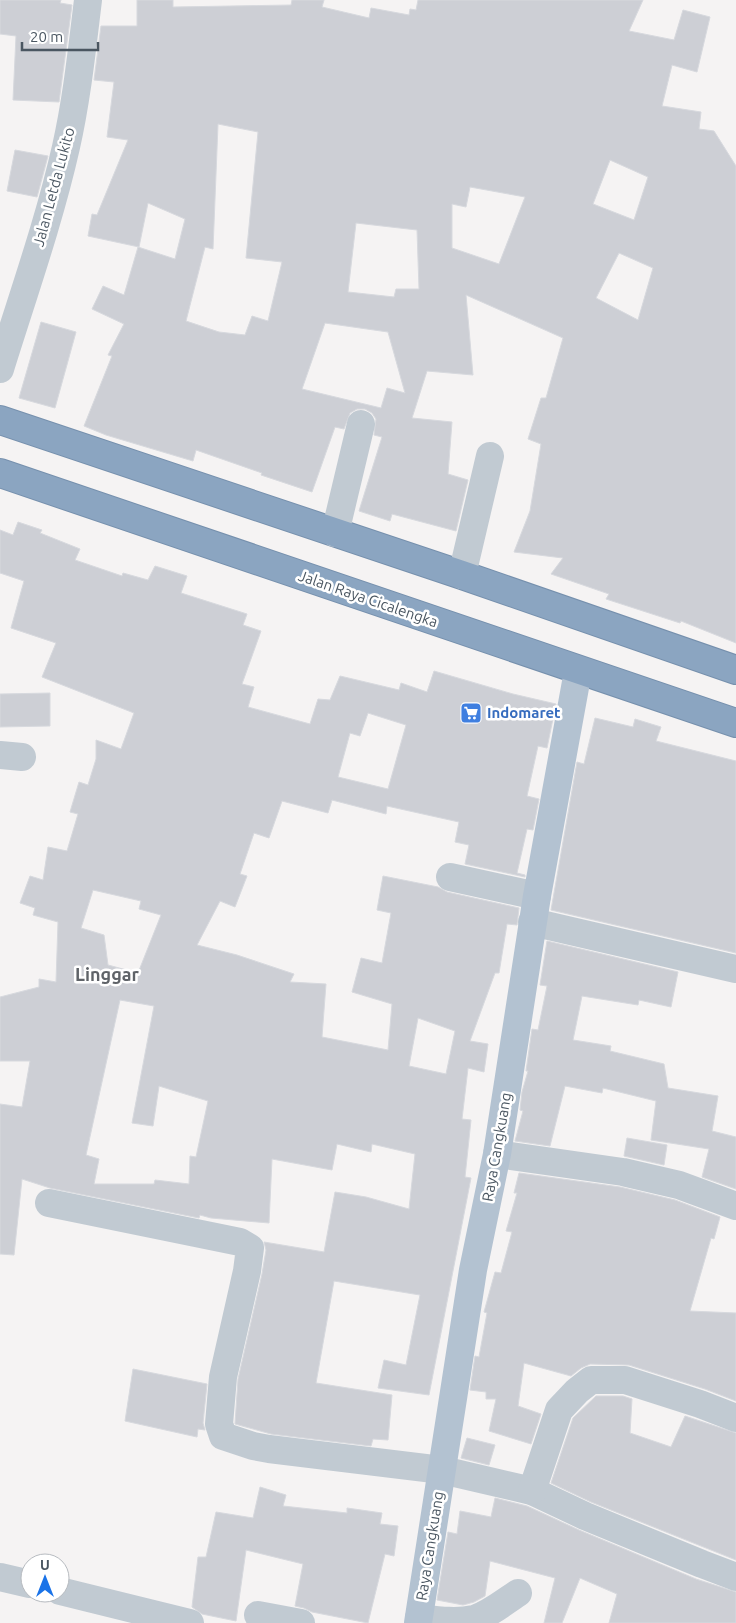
<svg xmlns="http://www.w3.org/2000/svg" width="736" height="1623" viewBox="0 0 736 1623" font-family="Ubuntu,sans-serif">
<style>
.building{fill:#cdcfd5;stroke:#d7d9de;fill-rule:evenodd}
.lines{fill:none;stroke-linecap:round;stroke-linejoin:round}
.highway-casing{stroke:#7690ad;stroke-width:30}
.minor{stroke:#c1cad2;stroke-width:28}
.major{stroke:#b3c2d1;stroke-width:28}
.highway{stroke:#8ba5c1;stroke-width:28}
.labels{text-anchor:middle;stroke-width:5;stroke-linejoin:round;paint-order:stroke}
.street-label{font-size:15px;fill:#4a5661;stroke:#fff}
.shop-label{font-size:15px;font-weight:bold;fill:#366cbe;stroke:#fff;text-anchor:start}
.quarter-label{font-size:18px;font-weight:bold;fill:#5f6368;stroke:#fff}
</style>
<rect width="100%" height="100%" fill="#f5f3f3"/>
<g class="building">
<path d="M0 0H61L60 3 72 5 59 102 13 100 16 36 0 34Z"/>
<path d="M137 0H173V7L291 5 292 0H324L322 7 369 18 371 8 409 15 410 9 416 10 418 0H643L629 31 674 40 683 10 710 17 697 72 672 65 662 106 701 112 699 129 714 131 736 166V643L681 621 680 623 606 599 609 594 551 574 563 558 514 552 530 511 541 444 528 439 541 398H546L563 338 466 295 473 375 427 371 412 418 452 422 448 474 468 480 456 531 392 514 390 521 359 511 382 437 374 435 376 419 372 413 365 409H357L350 413 344 429 335 427 312 492 261 475 262 473 196 450 193 461 106 435 84 426 112 356 108 355 124 324 92 309 103 286 124 295 138 247 175 259 185 219 148 203 139 247 88 236 92 214 97 215 128 140 107 137 114 82 94 80 101 26H137ZM218 124 258 132 246 258 282 262 268 321 252 316 245 335 219 332 186 321 205 247 213 249ZM610 160 648 177 634 220 593 204ZM470 187 525 197 499 264 452 248V204L466 207ZM356 223 417 230 419 289H396L394 297 348 292ZM619 253 653 268 638 320 596 298ZM325 323 388 332 405 393 387 388 381 408 302 389Z"/>
<path d="M15 150 48 156 37 197 7 191Z"/>
<path d="M41 322 76 332 55 408 19 398Z"/>
<path d="M18 522 42 530 40 533 80 549 75 560 122 576 123 573 148 580 155 566 187 576 181 593 247 614 243 625 261 631 242 684 254 687 248 707 310 724 318 699 330 700 340 676 399 690 401 683 427 692 434 671 513 694 556 704 547 748 538 746 527 796 539 799 533 830 527 829 517 873 525 875V877L465 864 469 845 455 842 459 822 387 806 386 814 332 800 328 813 282 801 269 838 254 833 240 874 247 876 235 907 220 901 197 945 237 955 294 974 290 982 326 984 322 1037 388 1050 392 1004 352 992 361 958 382 963 391 913 377 910 383 876 438 887 447 892 519 908 517 925 507 924 499 973H495L470 1041 488 1044 484 1072 468 1068 462 1119 471 1120 465 1177 471 1178 429 1395 378 1388 384 1360 406 1365 420 1295 334 1281 316 1383 392 1395 388 1440 373 1439 371 1446 271 1434 235 1424 238 1379 262 1274 266 1250 264 1242 324 1252 335 1192 366 1197 409 1209 415 1154 372 1144 371 1152 337 1144 332 1170 272 1159 269 1223 211 1218 200 1215 199 1218 50 1188 22 1179 14 1255 0 1254V1104L22 1107 30 1061H0V997L39 987V979L56 982 58 922 33 915 35 908 20 903 30 876 43 880 48 847 67 851 78 814 70 812 79 782 88 785 96 759V740L121 749 134 713 42 677 56 643 11 628 24 581 0 573V530L13 535ZM368 713 406 725 388 789 338 777 350 733 360 736ZM93 890 141 901 139 909 161 915 138 973 108 965 104 935 81 928ZM120 1000 154 1006 132 1123 153 1126 159 1086 208 1101 196 1157 190 1156 189 1184 155 1180 154 1184H94L99 1159 86 1155ZM418 1018 455 1031 446 1074 409 1066Z"/>
<path d="M50 693V726L0 727V694Z"/>
<path d="M595 718 633 727 635 719 661 727 656 741 736 761V953L551 910 577 762 584 764Z"/>
<path d="M547 941 678 972 671 1007 639 1000 638 1005 582 996 573 1040 611 1046 610 1051 664 1064 668 1088 718 1096 712 1131 736 1137V1189L702 1177 709 1149 651 1140 656 1101 603 1088 602 1093 565 1086 550 1146 515 1141 523 1111 520 1110 522 1092 528 1071H526L532 1029 538 1030 547 986 540 985Z"/>
<path d="M627 1138 667 1145 664 1165 624 1156Z"/>
<path d="M519 1173 620 1187 675 1200 720 1217 714 1239 711 1238 690 1311 736 1313V1401L705 1389 629 1365 590 1364 581 1368 571 1376 524 1363 518 1406 541 1414 531 1444 489 1431 496 1399H486V1392L470 1390 475 1356 479 1357 487 1313 484 1312 495 1272 501 1273 512 1232 506 1231 517 1193H514Z"/>
<path d="M133 1369 207 1384 203 1423 205 1430 198 1429 197 1437 125 1421Z"/>
<path d="M596 1396H623L632 1399 630 1433 671 1447 685 1416 736 1433V1560L591 1502 551 1483 573 1418Z"/>
<path d="M467 1438 495 1445 489 1465 461 1458Z"/>
<path d="M260 1487 286 1495 283 1506 347 1513V1508L382 1513 380 1524 398 1526 394 1556 385 1554 368 1623 312 1612 304 1608 295 1606 303 1564 246 1550 236 1621 202 1614 192 1607 198 1557H206L216 1512 253 1518Z"/>
<path d="M495 1498 527 1506 579 1530 696 1579 736 1592V1623H609L617 1594 580 1578 562 1623H544L555 1578 490 1561 485 1596 474 1602 463 1605 437 1600 448 1532 457 1534 460 1511 491 1517Z"/>
</g>
<g class="lines">
<g class="highway-casing">
<g id="highway">
<path d="M0 420 462 575 736 670"/>
<path d="M0 473 736 723"/>
</g>
</g>
<g class="minor">
<path d="M0 369C23 295 49 222 66 147 77 98 82 49 88 0"/>
<path d="M335 533 361 424"/>
<path d="M462 575 490 456"/>
<path d="M0 755 22 757"/>
<path d="M450 877 537 896"/>
<path d="M532 922 736 969"/>
<path d="M497 1154 623 1172 679 1185 736 1206"/>
<path d="M49 1203 240 1242 250 1248 247 1271 223 1377 219 1424 223 1436 253 1446 269 1449 442 1470 532 1491 585 1516 702 1564 736 1577"/>
<path d="M532 1491 559 1410 577 1391 591 1380H625L700 1404 736 1418"/>
<path d="M0 1577 30 1584"/>
<path d="M60 1591 190 1623"/>
<path d="M258 1615 301 1623"/>
<path d="M419 1618C436 1620 456 1623 474 1619 490 1614 504 1602 518 1593"/>
</g>
<path class="major" d="M418 1623 473 1270 497 1154 537 896 578 671"/>
<use href="#highway" class="highway"/>
</g>
<defs>
<g id="supermarket-square" transform="scale(1.125)"><rect x="-9" y="-9" width="18" height="18" rx="4" fill="#3f7fe0" stroke="#fff"/><path d="M-6-5.5h2.5l.6 2H6L4.5 2H-2.5L-4.4-4H-6ZM-1.5 3.2a1.3 1.3 0 1 0 .1 0ZM3 3.2a1.3 1.3 0 1 0 .1 0Z" fill="#fff"/></g>
</defs>
<g fill-rule="evenodd">
<use href="#supermarket-square" x="471" y="713"/>
</g>
<g class="labels">
<g class="street-label">
<text transform="translate(54 187) rotate(-75)" y="5">Jalan Letda Lukito</text>
<text transform="translate(368 599) rotate(19)" y="5">Jalan Raya Cicalengka</text>
<text transform="translate(497 1147) rotate(-80)" y="5">Raya Cangkuang</text>
<text transform="translate(430 1546) rotate(-81)" y="5">Raya Cangkuang</text>
</g>
<g class="shop-label">
<text x="487" y="718">Indomaret</text>
</g>
<g class="quarter-label">
<text x="107" y="981">Linggar</text>
</g>
</g>
<g transform="translate(45 1578)"><circle r="24" fill="#ffffff" stroke="#b7bbc0"/>
<path d="M0-4L9 19L0 12L-9 19Z" fill="#1a73e8"/>
<text y="-8" font-size="14" font-weight="bold" text-anchor="middle" fill="#4a5661">U</text>
</g>
<path d="M22 42v8h76v-8" fill="none" stroke="#4a5661" stroke-width="2.5"/>
<text x="30" y="42" font-size="15" fill="#4a5661" stroke="#ffffff" stroke-width="4" paint-order="stroke">20 m</text>
</svg>
